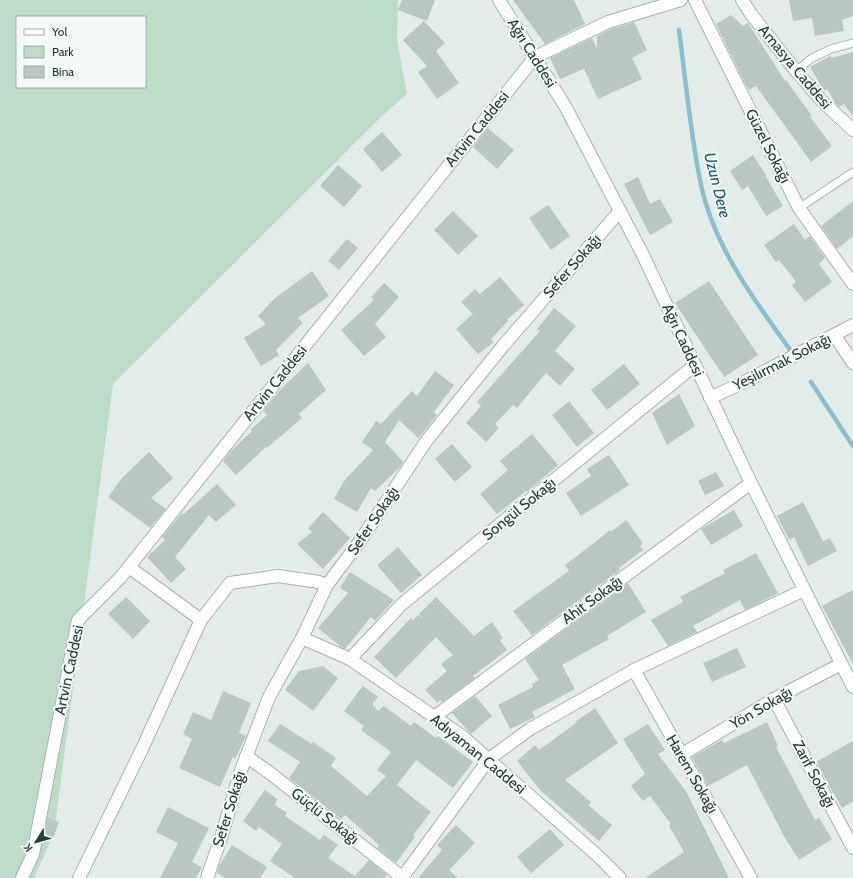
<svg xmlns="http://www.w3.org/2000/svg" width="853" height="878" viewBox="0 0 853 878" font-family="Cabin,sans-serif">
<style>
.green{fill:#bddcc8;fill-rule:evenodd}
.lines{fill:none;stroke-linecap:round;stroke-linejoin:round}
.stream{stroke:#8dbecf;stroke-width:4.5}
.building{fill:#b8c7c2}
.service-casing{stroke:#a6b4b0;stroke-width:9}
.minor-casing{stroke:#a6b4b0;stroke-width:14}
.secondary-casing{stroke:#a1b7b2;stroke-width:14}
.service{stroke:#fff;stroke-width:7}
.minor{stroke:#fff;stroke-width:12}
.secondary{stroke:#fff;stroke-width:12}
.labels{text-anchor:middle;stroke-width:4;stroke-linejoin:round;paint-order:stroke}
.street-label{font-size:15px;fill:#233d38;stroke:#f3f9f6}
.water-label{font-size:16px;font-style:italic;fill:#205f76;stroke:#f3f9f6}
</style>
<rect width="100%" height="100%" fill="#e3ece9"/>
<path class="green" d="M0 0H398L397 40 407 94 382 116 113 384 54 833 34 878H0ZM17 17H145V87H17Z"/>
<g class="lines">
<g class="stream">
<path d="M679 30C684 68 688 107 694 145 697 165 700 185 706 204 723 259 758 305 791 351"/>
<path d="M811 382 853 446"/>
</g>
</g>
<g class="building">
<path d="M402 0H435L427 21 398 10Z"/>
<path d="M513 0H574L585 24 545 44Z"/>
<path d="M789 0H853V16L842 20 844 31 815 36 812 18 793 21Z"/>
<path d="M731 15 743 26 748 23 785 81 786 80 812 116 810 117 832 146 811 162 756 86 749 90 745 83 716 24Z"/>
<path d="M424 21 445 43 436 51 459 83 437 99 418 72 427 66 403 40Z"/>
<path d="M634 22 647 50 632 58 642 79 598 99 584 69 560 79 550 58 592 38 597 48V36L611 29Z"/>
<path d="M853 52V117L844 104 839 107 835 103 827 89 824 91 810 67 830 56 832 58Z"/>
<path d="M488 128 514 150 497 169 473 147Z"/>
<path d="M382 132 402 155 382 172 363 149Z"/>
<path d="M753 155 766 175H765L783 206 766 216 748 186 742 190 730 171Z"/>
<path d="M338 165 362 186 344 207 320 186Z"/>
<path d="M638 177 650 204 660 199 673 222 650 235 624 184Z"/>
<path d="M853 201V236L837 249 821 226Z"/>
<path d="M548 205 570 236 551 250 529 218Z"/>
<path d="M453 211 478 236 458 255 434 230Z"/>
<path d="M794 224 805 240 810 236 825 258 819 264 832 282 805 302 792 285 796 282 779 260 776 262 764 245Z"/>
<path d="M347 239 358 248 339 270 328 261Z"/>
<path d="M312 271 329 296 298 318 303 323 276 350 279 355 261 366 244 338 266 324 258 316 275 298Z"/>
<path d="M500 277 524 305 507 320 508 321 491 339 494 342 478 354 456 329 473 314 461 302 475 289 480 294Z"/>
<path d="M709 281 758 355 724 377 675 303Z"/>
<path d="M384 283 399 297 375 324 386 337 364 356 341 330 374 300 371 297Z"/>
<path d="M554 308 576 326 555 351 575 369 560 386 546 373 517 408 513 405 495 424 499 428 486 442 466 423 481 406 477 402 540 331 537 329Z"/>
<path d="M308 363 326 390 299 414 302 418 267 448 266 447 236 475 223 461 231 451 252 431 250 430 267 415 263 410 283 387Z"/>
<path d="M624 364 640 384 607 410 591 390Z"/>
<path d="M435 371 454 385 434 412 437 415 418 438 399 420 385 442 403 462 401 466 375 491 371 488 357 512 334 499 344 481 373 450 362 442 376 421 381 424 412 391 417 396Z"/>
<path d="M679 394 695 426 667 445 652 413Z"/>
<path d="M569 401 594 433 577 447 552 415Z"/>
<path d="M532 434 558 465 527 492 526 491 497 514 480 494 508 470 500 461Z"/>
<path d="M452 444 472 467 455 482 435 459Z"/>
<path d="M149 452 173 478 151 498 166 509 150 528 108 497 122 478Z"/>
<path d="M609 455 629 485 581 516 566 493 591 476 587 469Z"/>
<path d="M716 472 724 486 705 495 698 481Z"/>
<path d="M217 484 236 505 216 522 209 515 175 557 186 569 171 583 147 557 165 540 162 537 182 513 184 514Z"/>
<path d="M803 502 823 541 830 538 837 551 808 566 794 537 789 540 777 516Z"/>
<path d="M734 510 743 526 711 545 701 529Z"/>
<path d="M323 512 350 538 323 569 297 544 312 532 308 528Z"/>
<path d="M626 520 643 543 640 546 643 550 619 568 620 570 532 635 513 611 569 571 565 565 599 539 610 530 611 532Z"/>
<path d="M398 547 422 575 401 593 377 565Z"/>
<path d="M756 553 778 593 745 610 740 600 693 626 697 632 668 646 651 620 683 602 680 597 725 573 723 570Z"/>
<path d="M350 572 394 600 375 621 371 617 345 649 340 646 318 628 348 593 340 588Z"/>
<path d="M628 583 646 612 607 636 609 639 562 665 575 689 532 712 535 717 510 729 498 705 533 687 532 684 539 680 525 659Z"/>
<path d="M853 590V664L822 606Z"/>
<path d="M126 597 150 621 133 639 108 614Z"/>
<path d="M436 597 474 636 492 622 503 638 500 640 507 650 473 676 475 678 442 702 440 700 438 703 425 690 447 671 441 664 453 655 436 637 396 678 374 657 411 618 413 620 418 615 423 618 419 614Z"/>
<path d="M737 648 746 667 712 682 703 663Z"/>
<path d="M323 666 338 678 313 711 285 690 299 671Z"/>
<path d="M363 686 378 697 372 704 378 711 384 706 411 726 414 722 436 738 438 736 473 762 453 788 416 760 397 785 431 812 413 835 415 837 396 863 377 848 379 845 345 815 341 819 289 778 300 762 268 741 280 724 312 744 313 742 336 758 331 766 367 796 386 776 377 770 391 752 361 730 364 726 344 711Z"/>
<path d="M223 691 251 703 239 733 246 736 235 759 233 757 220 787 179 768 192 739 183 734 193 712 211 720Z"/>
<path d="M475 696 492 716 471 734 452 713Z"/>
<path d="M595 708 618 743 565 780 591 802 588 805 612 825 599 841 541 791 517 761 535 745 539 750 576 723 575 722Z"/>
<path d="M767 722 778 746 776 747 815 820 819 818 832 839 799 860 785 838 747 765 708 786 692 757 722 740 724 743Z"/>
<path d="M648 724 665 750 658 754 687 793 729 878H645L684 852 669 826 671 824 650 796 643 801 631 786 645 774 623 739Z"/>
<path d="M853 741V801L842 808 816 762Z"/>
<path d="M265 790 277 799 275 805 287 813 285 816 320 840 324 835 338 845 328 858 355 876 369 860 387 875 385 878H295L270 861 282 844 259 827 256 831 243 821Z"/>
<path d="M168 807 209 828 192 862 202 867 196 878H160L178 843 156 832Z"/>
<path d="M48 818 59 822 53 839 44 836Z"/>
<path d="M456 825 475 843 449 870 458 878H418L442 850 437 845Z"/>
<path d="M550 829 564 845 531 873 517 857Z"/>
<path d="M232 845 267 867 260 878H225L217 873 219 866Z"/>
</g>
<g class="lines">
<g class="service-casing">
<g id="service">
<path d="M796 71 812 58 831 49 853 43"/>
<path d="M799 208 853 172"/>
</g>
</g>
<g class="minor-casing">
<g id="minor">
<path d="M695 0 799 208 853 284"/>
<path d="M742 0 751 14 796 71 823 102 853 130"/>
<path d="M835 336 853 363"/>
<path d="M710 398 748 380 853 325"/>
<path d="M129 567 201 620"/>
<path d="M302 638 350 659 462 736 598 856 620 878"/>
<path d="M350 659 402 604 695 365"/>
<path d="M634 670 751 878"/>
<path d="M774 699 853 848"/>
<path d="M434 717 751 483"/>
<path d="M681 755 774 699 841 664"/>
<path d="M246 756 270 773 403 878"/>
<path d="M22 878 33 854 78 620 120 578 535 57 608 22 681 0"/>
<path d="M79 878 142 749 201 620 230 583 278 576 319 582 327 585"/>
<path d="M207 878 221 838 240 773 269 697 302 638 327 585 360 541 427 440 503 346 620 211"/>
<path d="M402 878 489 759 530 729 634 670 804 590"/>
</g>
</g>
<g class="secondary-casing">
<path id="secondary" d="M499 0 565 106 642 253 751 483 853 687"/>
</g>
<use href="#service" class="service"/>
<use href="#minor" class="minor"/>
<use href="#secondary" class="secondary"/>
</g>
<g class="labels">
<g class="street-label">
<text transform="translate(532 53) rotate(58)" y="5">Ağrı Caddesi</text>
<text transform="translate(795 67) rotate(50)" y="5">Amasya Caddesi</text>
<text transform="translate(477 129) rotate(-51)" y="5">Artvin Caddesi</text>
<text transform="translate(768 146) rotate(63)" y="5">Güzel Sokağı</text>
<text transform="translate(572 266) rotate(-49)" y="5">Sefer Sokağı</text>
<text transform="translate(683 340) rotate(65)" y="5">Ağrı Caddesi</text>
<text transform="translate(782 362) rotate(-27)" y="5">Yeşilırmak Sokağı</text>
<text transform="translate(275 383) rotate(-51)" y="5">Artvin Caddesi</text>
<text transform="translate(519 509) rotate(-39)" y="5">Songül Sokağı</text>
<text transform="translate(373 521) rotate(-56)" y="5">Sefer Sokağı</text>
<text transform="translate(592 600) rotate(-36)" y="5">Ahit Sokağı</text>
<text transform="translate(69 670) rotate(-78)" y="5">Artvin Caddesi</text>
<text transform="translate(761 708) rotate(-30)" y="5">Yön Sokağı</text>
<text transform="translate(478 754) rotate(39)" y="5">Adıyaman Caddesi</text>
<text transform="translate(692 774) rotate(60)" y="5">Harem Sokağı</text>
<text transform="translate(814 774) rotate(62)" y="5">Zarif Sokağı</text>
<text transform="translate(229 809) rotate(-73)" y="5">Sefer Sokağı</text>
<text transform="translate(325 816) rotate(38)" y="5">Güçlü Sokağı</text>
</g>
<g class="water-label">
<text transform="translate(718 185) rotate(76)" y="6">Uzun Dere</text>
</g>
</g>
<rect x="16" y="16" width="130" height="72" fill="#f3f9f6" stroke="#a0aeaa"/>
<rect x="24" y="29" width="20" height="6" fill="#ffffff" stroke="#a0aeaa"/>
<text x="52" y="36" font-size="12" fill="#233d38">Yol</text>
<rect x="24" y="46" width="20" height="12" fill="#bddcc8" stroke="#a0aeaa"/>
<text x="52" y="56" font-size="12" fill="#233d38">Park</text>
<rect x="24" y="66" width="20" height="12" fill="#b8c7c2" stroke="#a0aeaa"/>
<text x="52" y="76" font-size="12" fill="#233d38">Bina</text>
<g transform="translate(36 842) rotate(233)" stroke="#f3f9f6" stroke-width="3" paint-order="stroke">
<path d="M0-3L7 15L0 10L-7 15Z" fill="#233d38"/>
<text y="-6" font-size="11" font-weight="bold" text-anchor="middle" fill="#233d38">K</text>
</g>
</svg>
